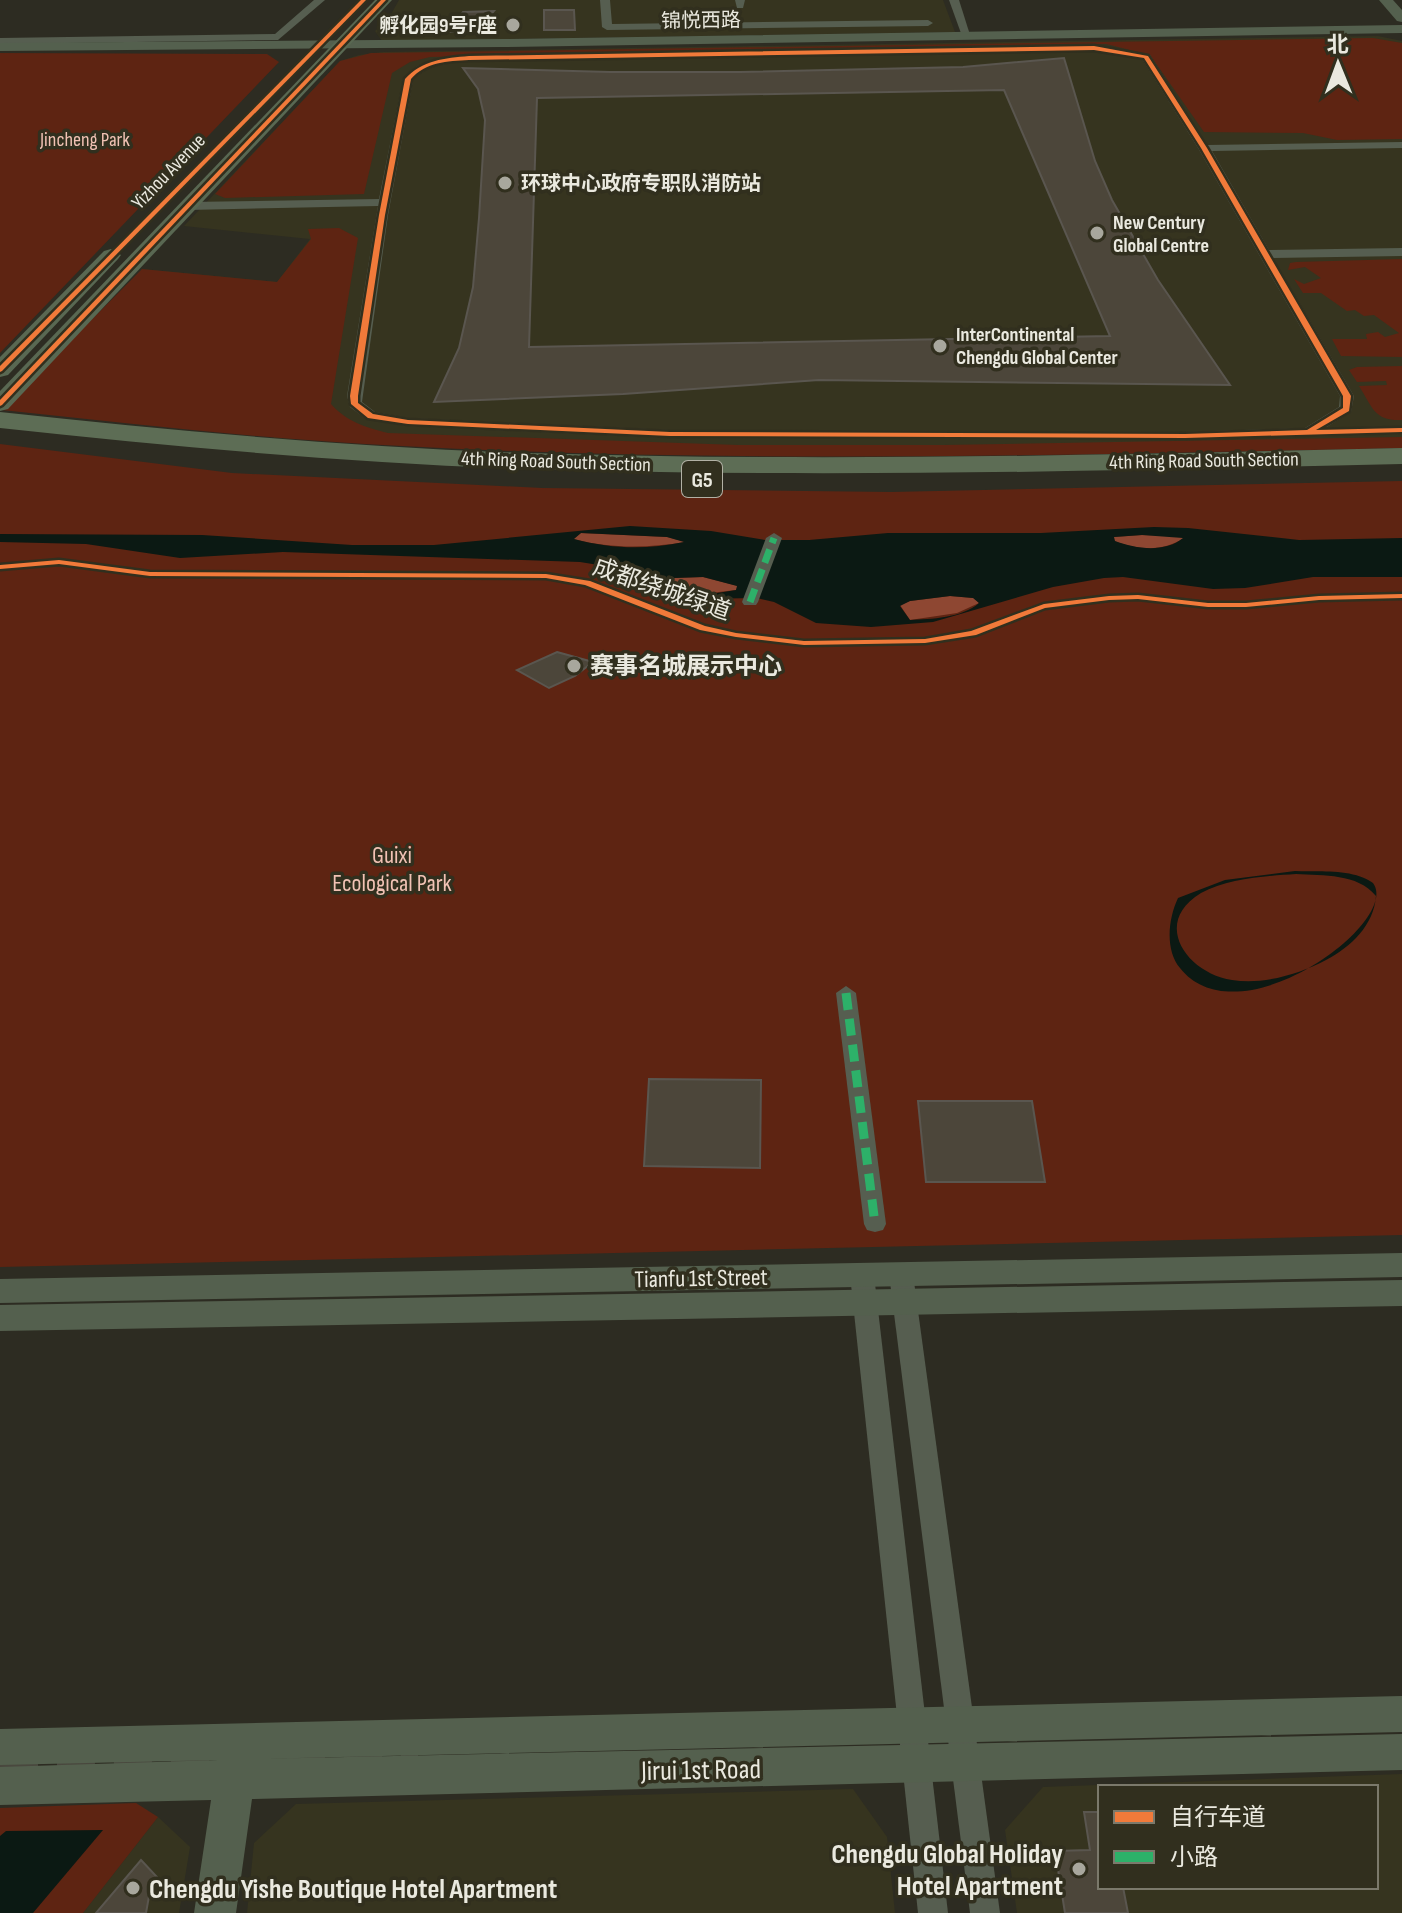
<svg xmlns="http://www.w3.org/2000/svg" width="1402" height="1913" viewBox="0 0 1402 1913" font-family="'Sofia Sans Condensed','Noto Sans SC',sans-serif">
<style>
.built{fill:#36341f;fill-rule:evenodd}
.green{fill:#5e2412}
.forest{fill:#8e4732}
.water{fill:#0b1913;fill-rule:evenodd}
.building{fill:#4c463a;stroke:#5a564f;stroke-width:2;fill-rule:evenodd}
.lines{fill:none;stroke-linecap:round;stroke-linejoin:round}
.secondary-tunnel{stroke:#49483e;stroke-width:38;stroke-dasharray:38 19;stroke-linecap:butt}
.street{fill:#565e50;fill-rule:evenodd}
.secondary{fill:#54604e;fill-rule:evenodd}
.primary{fill:#596852;fill-rule:evenodd}
.highway{fill:#5d6d55;fill-rule:evenodd}
.quiet-far1{stroke:#2db169;stroke-width:7;stroke-dasharray:14 7;stroke-linecap:butt}
.quiet{stroke:#2db169;stroke-width:9;stroke-dasharray:17 9;stroke-linecap:butt}
.cycleway-casing{stroke:#312f1e;stroke-width:5}
.cycleway{fill:#f17a3a;fill-rule:evenodd}
.poi-dot{fill:#a8a79d;stroke:#312f1e;stroke-width:3}
.labels{text-anchor:middle;stroke-width:7;stroke-linejoin:round;paint-order:stroke}
.far-street-label{font-size:20px;fill:#eae9df;stroke:#312f1e}
.far-poi-label{font-size:20px;font-weight:bold;fill:#eae9df;stroke:#312f1e;text-anchor:start}
.far-park-label{font-size:20px;fill:#f1c2b4;stroke:#312f1e}
.shield{fill:#312f1e;stroke:#b2b1a5;stroke-width:2}
.shield-label{font-size:22px;font-weight:bold;fill:#eae9df}
.street-label{font-size:24px;fill:#eae9df;stroke:#312f1e}
.poi-label{font-size:24px;font-weight:bold;fill:#eae9df;stroke:#312f1e;text-anchor:start}
.park-label{font-size:24px;fill:#f1c2b4;stroke:#312f1e}
.near-street-label{font-size:28px;fill:#eae9df;stroke:#312f1e}
.near-poi-label{font-size:28px;font-weight:bold;fill:#eae9df;stroke:#312f1e;text-anchor:end}
</style>
<rect width="100%" height="100%" fill="#2d2c22"/>
<g class="built">
<path d="M399 0H943L955 32 382 41 375 31 390 16Z"/>
<path d="M1378 36 1402 41V448L633 455 274 438 142 269 277 282 310 239 184 226 340 61 359 55 383 52Z"/>
<path d="M1402 1774V1913H1017L1005 1830 1043 1787ZM1100 1787H1376V1887H1100Z"/>
<path d="M853 1789 887 1837 895 1913H247L254 1843 296 1804Z"/>
<path d="M158 1817 190 1847 179 1913H83Z"/>
</g>
<g class="green">
<path d="M1373 38 1402 43V139L1337 140 1303 133 1204 132 1150 55 1106 44 430 57 410 62 392 73 364 194 225 198 215 194 340 61 371 53Z"/>
<path d="M0 53 267 54 279 62 0 353Z"/>
<path d="M339 228 358 238 331 404C347 422 365 427 388 433L738 445H944L1402 437V448C1069 455 735 464 402 446 268 440 135 424 2 410L142 269 277 282 311 239 308 229Z"/>
<path d="M1402 259V357L1341 356 1332 339H1367L1366 334 1378 332 1385 337 1399 333 1374 315 1364 316 1355 310 1347 311 1321 293H1303L1294 279 1304 284 1321 278 1305 267 1288 270 1290 263 1296 262Z"/>
<path d="M1402 366V420C1374 421 1373 408 1359 386L1387 385 1386 381 1357 382 1349 370 1357 367Z"/>
<path d="M0 444 232 473 542 488 891 492 1402 481V1235L0 1267Z"/>
<path d="M136 1803 158 1817 83 1913H0V1808Z"/>
</g>
<g class="forest">
<path d="M581 533 667 537 686 542C646 548 613 549 573 539Z"/>
<path d="M1142 535 1182 536 1184 538C1163 552 1137 550 1114 541V537Z"/>
<path d="M703 577 738 586 736 590 693 595 666 585 674 578Z"/>
<path d="M950 596 974 598 979 603 957 613 910 620 900 605 910 601Z"/>
</g>
<g class="water">
<path d="M630 526 711 531 765 540H809L888 533H1041L1154 527 1188 528 1299 540 1402 538V577H1313L1245 588 1213 589 1123 577 1104 578 1053 587 933 622 871 627 816 623 774 602 757 598 694 599 611 567 580 562 283 552 180 558 86 544 0 542V534L202 535 352 545H434ZM581 533 667 537 684 542C646 550 612 549 574 539ZM1142 535 1183 538C1165 553 1136 549 1115 541L1114 537ZM703 577 737 586 736 590C712 594 688 600 666 585L674 578ZM950 596 973 598 979 603C962 618 931 619 910 620L900 606 910 601Z"/>
<path d="M1295 871C1319 872 1352 868 1373 883 1402 922 1238 1042 1180 968 1165 950 1168 919 1178 898L1225 880ZM1296 874C1324 876 1357 873 1376 896 1374 925 1351 947 1326 960 1299 974 1264 985 1232 980 1187 973 1151 923 1201 893 1228 878 1267 876 1296 874Z"/>
<path d="M103 1830 33 1913H0V1836L6 1831Z"/>
</g>
<g class="building">
<path d="M544 10H574L575 30H544Z"/>
<path d="M494 11 478 31 446 32 463 12Z"/>
<path d="M1064 58 1095 161 1112 200 1158 280 1230 385 819 380 623 394 434 402 459 348 473 287 479 218 485 120 478 89 463 68 610 72H740L963 67ZM1004 90 1110 336 529 347 537 98Z"/>
<path d="M557 652 593 662 575 676 549 688 517 670Z"/>
<path d="M649 1079 761 1080 760 1168 644 1166Z"/>
<path d="M918 1101H1032L1045 1182H926Z"/>
<path d="M1084 1812H1100V1887H1123L1128 1913H1065L1055 1851 1090 1850Z"/>
<path d="M141 1860 157 1877 151 1885 146 1913H96Z"/>
</g>
<g class="lines">
<g class="secondary-tunnel">
<path d="M287 1758 418 1755"/>
<path d="M0 1766 218 1760"/>
</g>
<g class="street">
<path d="M314 0H325L278 40 0 44V38L275 34Z"/>
<path d="M600 0H610L612 24 928 20 933 23 928 26 607 30 602 27Z"/>
<path d="M735 0H745L743 8H737Z"/>
<path d="M949 0H959L971 38 962 36Z"/>
<path d="M1094 45 1150 55 1207 145 1402 142V148L1212 151 1269 250 1402 248V256L1273 258 1354 396 1351 412 1325 428 1402 426V434L1185 440 670 438 408 426 366 419 350 407 347 396 378 206 188 210 182 206 188 202 379 199 403 79 417 66 444 57ZM1094 51 1142 59 1198 148 1340 396 1339 407 1305 428 1185 432 670 430 408 418 375 412 362 402 388 215 413 80C428 64 448 63 469 61Z"/>
<path d="M774 533 782 538 758 602 756 605H744L742 602 766 538Z"/>
<path d="M846 986 856 993 886 1224 883 1230 875 1232 867 1230 864 1224 836 993Z"/>
<path d="M901 1265 909 1268 913 1274 1000 1913H970L889 1274 893 1268Z"/>
<path d="M862 1266 870 1269 874 1275 948 1913H918L850 1275 854 1269Z"/>
</g>
<g class="secondary">
<path d="M1379 0H1393L1402 10V22L1397 21Z"/>
<path d="M1402 25V33L502 47 0 51V43L502 39Z"/>
<path d="M1402 1253V1277L0 1303V1279Z"/>
<path d="M1402 1280V1306L0 1331V1305Z"/>
<path d="M1402 1696V1732L256 1759 1402 1734V1770L252 1799 236 1913H194L211 1800 0 1805V1767L218 1760 0 1765V1729Z"/>
</g>
<g class="primary">
<path d="M375 0H392L8 409 0 411V391Z"/>
<path d="M111 249 121 255 118 259 8 375 0 377V357L104 251Z"/>
</g>
<path class="highway" d="M0 412C175 431 351 447 527 453 819 462 1110 455 1402 448V464C1110 471 819 478 527 469 351 463 175 447 0 428Z"/>
<path class="quiet-far1" d="M750 602 774 538"/>
<path class="quiet" d="M846 993 875 1224"/>
<g class="cycleway-casing">
<g id="cycleway">
<path d="M361 0H366L2 371 0 372V366Z"/>
<path d="M381 0H386L2 405 0 406V400Z"/>
<path d="M1094 46 1148 56 1207 148 1351 396 1349 411 1316 430 1402 428V432L1185 438 670 436 408 424 368 418 351 404 350 396 379 215 405 79C422 60 445 58 469 56ZM1094 50 1144 58 1201 148 1343 396V408L1307 430 1185 434 670 432 408 420 373 414 358 403V396L385 215 411 79C426 62 447 61 469 60Z"/>
<path d="M59 560 150 572 546 574 590 581 705 626 736 633 804 641 925 639 971 631 1044 604 1109 596 1138 595 1208 603H1246L1319 596 1402 594V598L1319 600 1246 607H1208L1138 599 1109 600 1045 608 976 635 925 643 804 645 736 637 700 630 585 585 546 578 150 576 59 564 0 569V565Z"/>
</g>
</g>
<use href="#cycleway" class="cycleway"/>
</g>
<g class="poi-dot">
<circle cx="513" cy="25" r="8"/>
<circle cx="505" cy="183" r="8"/>
<circle cx="1097" cy="233" r="8"/>
<circle cx="940" cy="346" r="8"/>
<circle cx="574" cy="666" r="8"/>
<circle cx="1079" cy="1869" r="8"/>
<circle cx="133" cy="1888" r="8"/>
</g>
<g class="labels">
<g class="far-street-label">
<text transform="translate(701 20) rotate(-1)" y="7">锦悦西路</text>
<text transform="translate(168 171) rotate(-46)" y="7">Yizhou Avenue</text>
<text transform="translate(1204 460) rotate(-1)" y="7">4th Ring Road South Section</text>
<text transform="translate(556 461) rotate(2)" y="7">4th Ring Road South Section</text>
</g>
<g class="far-poi-label">
<text x="497" y="32" text-anchor="end">孵化园9号F座</text>
<text x="521" y="190">环球中心政府专职队消防站</text>
<text x="1113" y="229">New Century<tspan x="1113" dy="23">Global Centre</tspan></text>
<text x="956" y="341">InterContinental<tspan x="956" dy="23">Chengdu Global Center</tspan></text>
</g>
<g class="far-park-label">
<text x="85" y="146">Jincheng Park</text>
</g>
<rect class="shield" x="682" y="461" width="40" height="36" rx="6"/>
<g class="shield-label">
<text x="702" y="487">G5</text>
</g>
<g class="street-label">
<text transform="translate(662 589) rotate(19)" y="8">成都绕城绿道</text>
<text transform="translate(701 1278) rotate(-1)" y="8">Tianfu 1st Street</text>
</g>
<g class="poi-label">
<text x="590" y="674">赛事名城展示中心</text>
</g>
<g class="park-label">
<text x="392" y="863">Guixi<tspan x="392" dy="28">Ecological Park</tspan></text>
</g>
<g class="near-street-label">
<text transform="translate(701 1769) rotate(-1)" y="10">Jirui 1st Road</text>
</g>
<g class="near-poi-label">
<text x="1063" y="1863">Chengdu Global Holiday<tspan x="1063" dy="32">Hotel Apartment</tspan></text>
<text x="149" y="1898" text-anchor="start">Chengdu Yishe Boutique Hotel Apartment</text>
</g>
</g>
<rect x="1098" y="1785" width="280" height="104" fill="#312f1e" stroke="#7b796b" stroke-width="2"/>
<rect x="1114" y="1811" width="40" height="12" fill="#f17a3a" stroke="#7b796b" stroke-width="2"/>
<text x="1170" y="1825" font-size="24" fill="#eae9df">自行车道</text>
<rect x="1114" y="1851" width="40" height="12" fill="#2db169" stroke="#7b796b" stroke-width="2"/>
<text x="1170" y="1865" font-size="24" fill="#eae9df">小路</text>
<g transform="translate(1338 64) rotate(359)" stroke="#312f1e" stroke-width="6" paint-order="stroke">
<path d="M0-6L14 30L0 20L-14 30Z" fill="#eae9df"/>
<text y="-12" font-size="22" font-weight="bold" text-anchor="middle" fill="#eae9df">北</text>
</g>
</svg>
